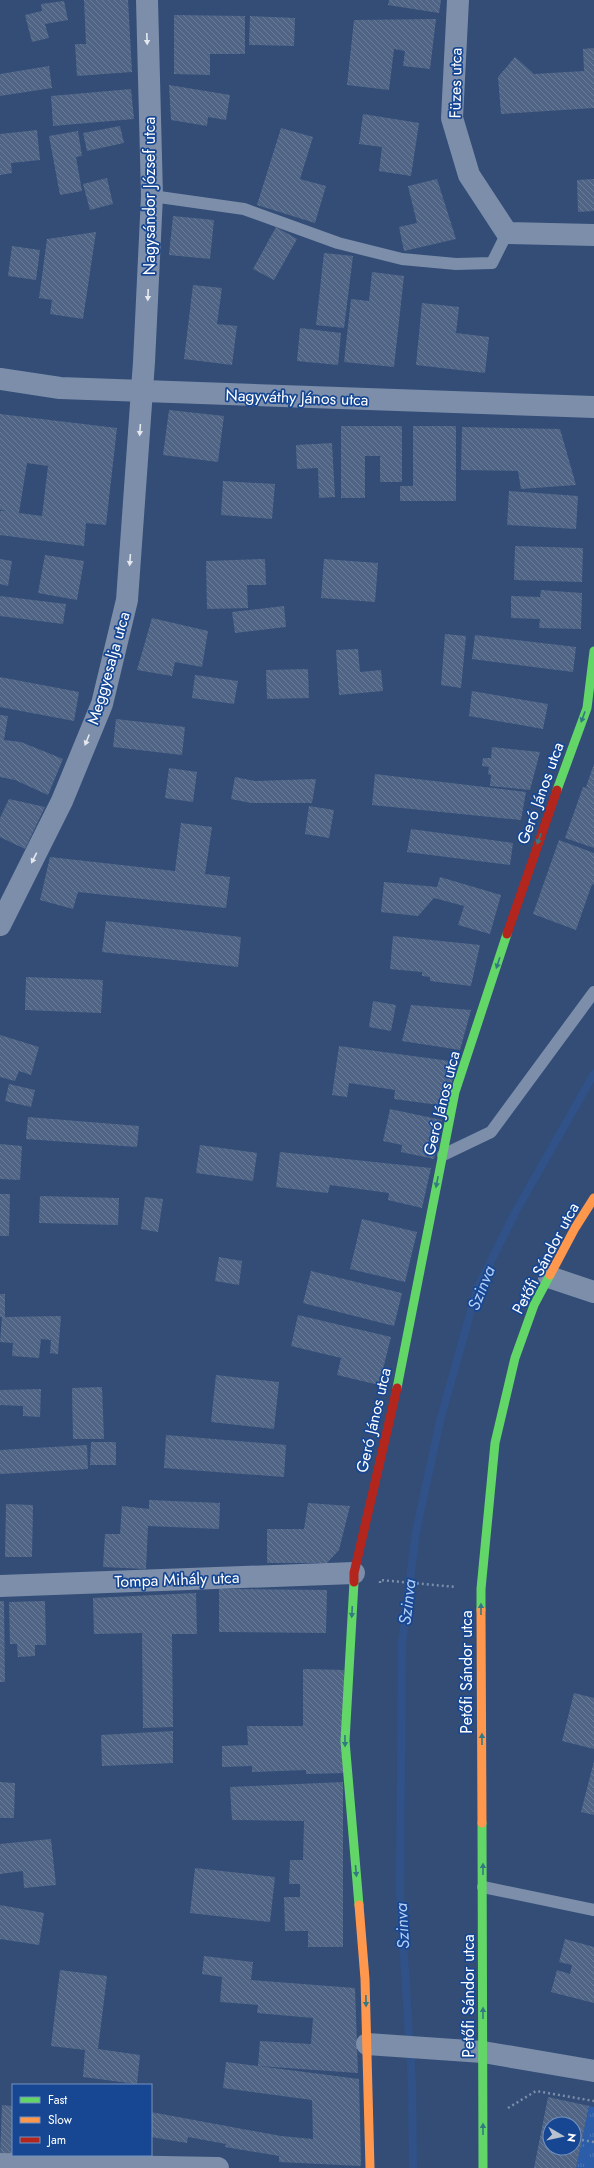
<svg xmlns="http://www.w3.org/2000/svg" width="594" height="2168" viewBox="0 0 594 2168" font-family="Jost,sans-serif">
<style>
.park{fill:url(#park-tufts)}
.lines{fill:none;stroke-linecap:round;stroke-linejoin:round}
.stream{stroke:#305289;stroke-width:8}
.building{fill:url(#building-back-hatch);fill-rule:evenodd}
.path{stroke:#7c8ea9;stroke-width:2.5;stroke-dasharray:2 3;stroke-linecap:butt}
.lane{stroke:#7c8ea9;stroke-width:12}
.street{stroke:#7c8ea9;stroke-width:22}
.fast{stroke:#63d668;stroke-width:9}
.slow{stroke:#ff974d;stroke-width:9}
.jam{stroke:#b3261e;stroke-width:9}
.oneway{fill:#e5e8ee}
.oneway2{fill:#327984}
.labels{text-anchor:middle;stroke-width:3.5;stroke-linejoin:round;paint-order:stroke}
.street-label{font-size:16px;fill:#fff;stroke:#174793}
.water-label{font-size:17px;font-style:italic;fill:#b3cff7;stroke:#174793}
</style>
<defs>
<pattern id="park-tufts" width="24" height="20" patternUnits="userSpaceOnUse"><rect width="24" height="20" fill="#2b5da9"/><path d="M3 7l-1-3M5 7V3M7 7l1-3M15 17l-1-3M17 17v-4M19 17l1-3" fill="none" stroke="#4b75b6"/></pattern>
<pattern id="building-back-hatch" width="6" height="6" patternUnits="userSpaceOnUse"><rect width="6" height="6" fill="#506586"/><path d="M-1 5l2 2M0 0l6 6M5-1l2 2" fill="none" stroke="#6a7c98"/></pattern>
</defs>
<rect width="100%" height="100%" fill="#334d77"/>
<path class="park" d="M589 2106 594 2107V2168H576Z"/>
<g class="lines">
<path class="stream" d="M413 2168 412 2082 400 1893 402 1643 416 1532 440 1421 477 1289 516 1211 594 1074"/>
</g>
<g class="building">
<path d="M84 0H128L132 72 77 76 75 44H86Z"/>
<path d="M389 0H441L439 13 388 5Z"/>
<path d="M64 1 68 20 45 24 49 38 32 42 25 15 42 11 41 4Z"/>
<path d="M174 15 245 16V54H210V75L174 74Z"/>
<path d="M250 16 295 18 294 46 249 45Z"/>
<path d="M436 19 430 69 403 66 405 51 394 49 389 90 347 85 354 20Z"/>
<path d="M594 48V108L501 114 498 77 515 57 534 74 584 71 583 49Z"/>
<path d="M49 66 52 88 0 96V74Z"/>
<path d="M169 85 230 95 226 120 208 117 207 126 171 120Z"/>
<path d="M131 89 134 119 53 126 51 96Z"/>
<path d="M363 114 419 123 411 176 379 171 382 147 359 144Z"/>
<path d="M120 126 124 143 87 151 83 133Z"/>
<path d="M281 128 313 137 300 179 326 186 315 223 257 205Z"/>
<path d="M37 130 40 160 11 163 12 173 0 175V134Z"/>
<path d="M78 131 82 156 76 157 82 191 60 195 49 136Z"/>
<path d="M107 178 113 204 90 210 83 184Z"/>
<path d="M437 179 456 239 404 251 399 227 417 223 408 186Z"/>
<path d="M594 179V211L578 212 577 180Z"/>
<path d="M173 216 214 220 210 259 169 255Z"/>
<path d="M276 227 297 239 274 280 253 269Z"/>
<path d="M96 232 83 319 50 314 52 300 39 298 47 239Z"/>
<path d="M12 246 40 250 36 280 8 276Z"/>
<path d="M324 253 353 256 344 328 316 325Z"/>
<path d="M372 272 404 276 394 367 344 362 351 299 369 301Z"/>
<path d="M193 285 222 288 217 324 237 326 232 365 184 359Z"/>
<path d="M422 303 459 307 456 333 489 337 485 373 416 365Z"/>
<path d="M300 328 341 333 338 365 297 361Z"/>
<path d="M169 410 224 416 218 462 163 455Z"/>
<path d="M0 414 117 428 106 525 86 523 84 546 0 535V511H7L0 510ZM27 463 48 466 42 516 19 513Z"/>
<path d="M341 426H402V482H380V456H365V498H341Z"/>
<path d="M413 426H456V501H400V486H413Z"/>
<path d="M462 427 560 429 576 485 521 489 518 471 461 470Z"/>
<path d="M332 443 335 497 319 498 318 468 297 469 296 445Z"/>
<path d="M223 481 275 484 272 519 221 515Z"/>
<path d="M509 491 578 496 576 529 507 525Z"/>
<path d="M515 546 583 548 582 582 514 580Z"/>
<path d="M45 555 84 561 77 600 38 593Z"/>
<path d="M0 559 12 561 8 586 0 584Z"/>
<path d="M265 559 266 585H247L248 608 207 609 206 561Z"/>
<path d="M324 559 378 563 375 602 321 598Z"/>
<path d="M541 590 582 593 581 629 539 628 540 619 511 618V596L540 597Z"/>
<path d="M0 596 66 604 63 624 0 616Z"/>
<path d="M284 606 286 627 235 633 232 612Z"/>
<path d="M152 618 208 631 202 667 175 662 172 676 137 670Z"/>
<path d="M445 634 466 636 461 688 441 685Z"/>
<path d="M475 635 576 647 573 672 472 659Z"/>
<path d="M358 649 360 672 381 670 383 691 339 695 336 650Z"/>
<path d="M308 669 309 698 267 699 266 670Z"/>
<path d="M195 675 238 681 234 704 192 698Z"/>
<path d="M0 677 79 692 74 721 0 707Z"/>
<path d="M472 691 548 704 543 729 469 716Z"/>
<path d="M0 715 8 716 4 740 21 742 63 759 48 795 15 780 0 777Z"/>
<path d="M116 719 185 727 182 755 113 747Z"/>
<path d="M492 747 540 752 530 790 490 786 491 775 488 774 489 767 482 766 483 758H491Z"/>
<path d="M594 764V790L586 787Z"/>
<path d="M169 768 197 772 193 802 165 798Z"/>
<path d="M375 774 526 792 521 820 372 805Z"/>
<path d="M235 777 255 781 316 779 312 803H251L231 799Z"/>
<path d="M583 787 594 790V848L565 838Z"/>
<path d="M9 799 45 807 25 849 0 837V818Z"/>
<path d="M309 806 334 810 329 838 305 834Z"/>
<path d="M181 823 212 827 205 874 230 877 226 908 78 892 73 909 40 900 50 857 175 871Z"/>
<path d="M411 829 513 843 510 865 407 852Z"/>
<path d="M559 840 594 853V885L592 884 576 930 533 914Z"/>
<path d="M440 877 501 895 490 934 458 925 464 906 434 898 418 916 381 912 384 882 437 887Z"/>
<path d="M106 921 241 937 238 967 102 952Z"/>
<path d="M393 936 480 945 471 986 430 981V977L422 976V972L390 969Z"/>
<path d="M26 977 103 980 101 1013 25 1010Z"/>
<path d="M373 1001 396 1005 391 1031 369 1027Z"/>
<path d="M411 1005 471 1010 460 1050 402 1041Z"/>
<path d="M0 1035 39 1047 31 1075 19 1071 15 1081 0 1077Z"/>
<path d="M339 1046 457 1062 446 1106 394 1099 395 1090 349 1083 347 1097 332 1095Z"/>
<path d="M9 1084 35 1090 31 1107 5 1101Z"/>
<path d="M390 1109 442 1120 434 1159 401 1152 402 1145 383 1141Z"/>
<path d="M28 1117 139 1126 137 1147 26 1139Z"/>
<path d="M0 1144 22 1146 20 1180 0 1179Z"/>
<path d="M200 1145 257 1153 253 1181 196 1173Z"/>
<path d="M280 1152 431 1168 422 1208 388 1200 389 1193 330 1185 328 1193 276 1187Z"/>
<path d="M0 1194H10L9 1236H0Z"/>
<path d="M40 1196 119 1198 118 1225 39 1223Z"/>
<path d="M145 1197 163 1199 158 1232 141 1229Z"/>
<path d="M362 1219 417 1232 405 1282 350 1269Z"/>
<path d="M219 1257 242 1261 239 1285 215 1281Z"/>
<path d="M311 1271 402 1293 394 1326 303 1303Z"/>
<path d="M0 1294H5V1317L61 1316 58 1354 50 1353 51 1340 41 1339 39 1358 12 1356 13 1343 0 1342 2 1317H0Z"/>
<path d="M298 1315 391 1337 379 1385 337 1375 341 1358 291 1346Z"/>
<path d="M216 1375 279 1382 274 1429 211 1422Z"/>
<path d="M102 1387 104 1439H73L72 1388Z"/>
<path d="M41 1389 40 1417 23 1416V1406L0 1405V1390Z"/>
<path d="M166 1435 286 1445 284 1477 164 1468Z"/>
<path d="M91 1442H116V1465H90Z"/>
<path d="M87 1445 88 1469 0 1474V1450Z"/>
<path d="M149 1500 220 1503 219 1529 148 1526 146 1569 103 1567 105 1534H120L122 1506 149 1509Z"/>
<path d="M308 1503 350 1506 339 1550 327 1563H267V1529H304Z"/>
<path d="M6 1504 33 1505 32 1557H5Z"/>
<path d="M219 1589 327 1590 326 1633 219 1632Z"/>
<path d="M196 1593 197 1634H172L173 1727 143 1728 142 1633 94 1634 93 1598Z"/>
<path d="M0 1601H4L5 1682H0Z"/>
<path d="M45 1601 46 1645H35V1656L18 1657 17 1644H10L9 1602Z"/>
<path d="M303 1669 344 1670 345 1773 306 1774V1770L252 1772V1766L222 1767V1746L248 1745 247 1726H303Z"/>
<path d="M574 1693 594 1698V1749L562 1741Z"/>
<path d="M173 1731V1763L102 1766 101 1735Z"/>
<path d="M594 1761V1815L581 1812Z"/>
<path d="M0 1782 15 1783 14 1818H0Z"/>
<path d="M343 1782V1947H308V1931H285L284 1897H300V1884H289L290 1860H303L304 1821 232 1820 230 1787Z"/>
<path d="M51 1839 56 1885 24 1888 23 1871 0 1874V1844Z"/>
<path d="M195 1868 275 1877 270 1922 190 1913Z"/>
<path d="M0 1905 44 1913 39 1945 0 1939Z"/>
<path d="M565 1939 594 1947V2003L551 1992 557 1970 570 1974 572 1965 559 1962Z"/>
<path d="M204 1956 253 1962 251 1980 355 1988 358 2073 258 2066 260 2041 311 2044 313 2018 257 2013 258 2005 220 2002 222 1977 202 1974Z"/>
<path d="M60 1970 107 1976 98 2049 140 2055 137 2084 83 2077 85 2050 51 2046Z"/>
<path d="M226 2062 359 2079 361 2166 279 2162V2156L225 2147 226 2144 188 2137 187 2143 151 2137V2112L281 2136 313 2139 312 2100 223 2088Z"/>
<path d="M548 2097 589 2106 576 2168H534ZM550 2124H574V2148H550Z"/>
<path d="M2 2105 13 2106V2155L0 2157Z"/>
</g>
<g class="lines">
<g class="path">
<path d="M380 1583V1580L456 1587"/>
<path d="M508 2108 536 2091 594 2101"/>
<path d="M582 2140 594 2142"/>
</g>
<g class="lane">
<path d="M152 196 244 209 338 243 402 259 456 264 492 263 507 233"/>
<path d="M443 1155 491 1132 594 992"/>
<path d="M483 1887 594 1910"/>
</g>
<g class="street">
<path d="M458 0 452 118 469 175 507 233 594 235"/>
<path d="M0 379 60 388 594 407"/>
<path d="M0 925 62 801 102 704 127 600 144 362 152 196 147 0"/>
<path d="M549 1277 594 1292"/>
<path d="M0 1586 354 1573"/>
<path d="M367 2044 483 2052 594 2071"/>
<path d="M0 2164 218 2168"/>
</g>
<g class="fast">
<path d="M557 790 587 708 594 651"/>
<path d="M397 1388 455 1092 507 934"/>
<path d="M354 1582 345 1741 359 1905"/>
<path d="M481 1610V1589L495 1443 515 1358 534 1305 550 1275"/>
<path d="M482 1823 483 2168"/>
</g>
<g class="slow">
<path d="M550 1275 575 1228 594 1198"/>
<path d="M481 1610 482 1823"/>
<path d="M359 1905 365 1979 370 2168"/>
</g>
<g class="jam">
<path d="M507 934 557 790"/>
<path d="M354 1582V1573L397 1388"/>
</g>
</g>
<defs><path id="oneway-solid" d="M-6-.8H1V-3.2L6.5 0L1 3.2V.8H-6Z"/></defs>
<g class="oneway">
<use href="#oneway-solid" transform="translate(147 39) rotate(88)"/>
<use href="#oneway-solid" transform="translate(148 295) rotate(92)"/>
<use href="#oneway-solid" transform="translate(140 430) rotate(94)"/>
<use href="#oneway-solid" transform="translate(130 560) rotate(94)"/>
<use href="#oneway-solid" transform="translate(87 740) rotate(112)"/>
<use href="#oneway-solid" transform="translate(34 858) rotate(117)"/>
</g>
<g class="oneway2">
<use href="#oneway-solid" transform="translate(583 717) rotate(110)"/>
<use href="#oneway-solid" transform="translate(539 839) rotate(110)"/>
<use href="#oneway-solid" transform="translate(498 963) rotate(108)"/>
<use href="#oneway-solid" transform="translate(437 1182) rotate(101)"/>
<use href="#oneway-solid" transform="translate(481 1609) rotate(-90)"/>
<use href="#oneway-solid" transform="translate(352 1612) rotate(93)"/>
<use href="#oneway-solid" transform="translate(482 1739) rotate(-90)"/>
<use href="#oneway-solid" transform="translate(345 1741) rotate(89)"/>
<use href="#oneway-solid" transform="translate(483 1869) rotate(-90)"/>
<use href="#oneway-solid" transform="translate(356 1871) rotate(85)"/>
<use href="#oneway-solid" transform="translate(366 2001) rotate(89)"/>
<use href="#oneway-solid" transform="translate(483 2013) rotate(-90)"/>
<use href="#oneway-solid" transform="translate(483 2129) rotate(-90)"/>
</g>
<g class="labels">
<g class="street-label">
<text transform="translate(455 83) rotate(-89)" y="6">Füzes utca</text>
<text transform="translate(149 196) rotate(-90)" y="6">Nagysándor József utca</text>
<text transform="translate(297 397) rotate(2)" y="6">Nagyváthy János utca</text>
<text transform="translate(108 668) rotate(-74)" y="6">Meggyesalja utca</text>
<text transform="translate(540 793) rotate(-70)" y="6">Geró János utca</text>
<text transform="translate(441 1103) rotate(-76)" y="6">Geró János utca</text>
<text transform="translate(545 1258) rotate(-62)" y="6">Petőfi Sándor utca</text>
<text transform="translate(373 1420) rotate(-77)" y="6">Geró János utca</text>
<text transform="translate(177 1579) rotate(-2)" y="6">Tompa Mihály utca</text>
<text transform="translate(466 1672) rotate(-90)" y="6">Petőfi Sándor utca</text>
<text transform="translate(468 1996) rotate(-90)" y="6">Petőfi Sándor utca</text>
</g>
<g class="water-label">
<text transform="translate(481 1288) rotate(-68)" y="6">Szinva</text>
<text transform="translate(407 1602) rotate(-83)" y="6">Szinva</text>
<text transform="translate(402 1926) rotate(-93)" y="6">Szinva</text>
</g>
</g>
<rect x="12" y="2084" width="140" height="72" fill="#174793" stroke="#7491be"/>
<rect x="20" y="2097" width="20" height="6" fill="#63d668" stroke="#7491be"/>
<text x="48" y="2104" font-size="12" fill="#ffffff">Fast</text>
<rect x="20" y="2117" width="20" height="6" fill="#ff974d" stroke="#7491be"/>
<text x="48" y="2124" font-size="12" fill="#ffffff">Slow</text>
<rect x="20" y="2137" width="20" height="6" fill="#b3261e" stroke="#7491be"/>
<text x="48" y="2144" font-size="12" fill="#ffffff">Jam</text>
<g transform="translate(562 2136) rotate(99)"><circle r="19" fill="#174793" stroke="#7491be"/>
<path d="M0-3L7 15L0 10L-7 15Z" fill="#b8c1cf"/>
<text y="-6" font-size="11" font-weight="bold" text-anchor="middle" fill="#ffffff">N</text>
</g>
</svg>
